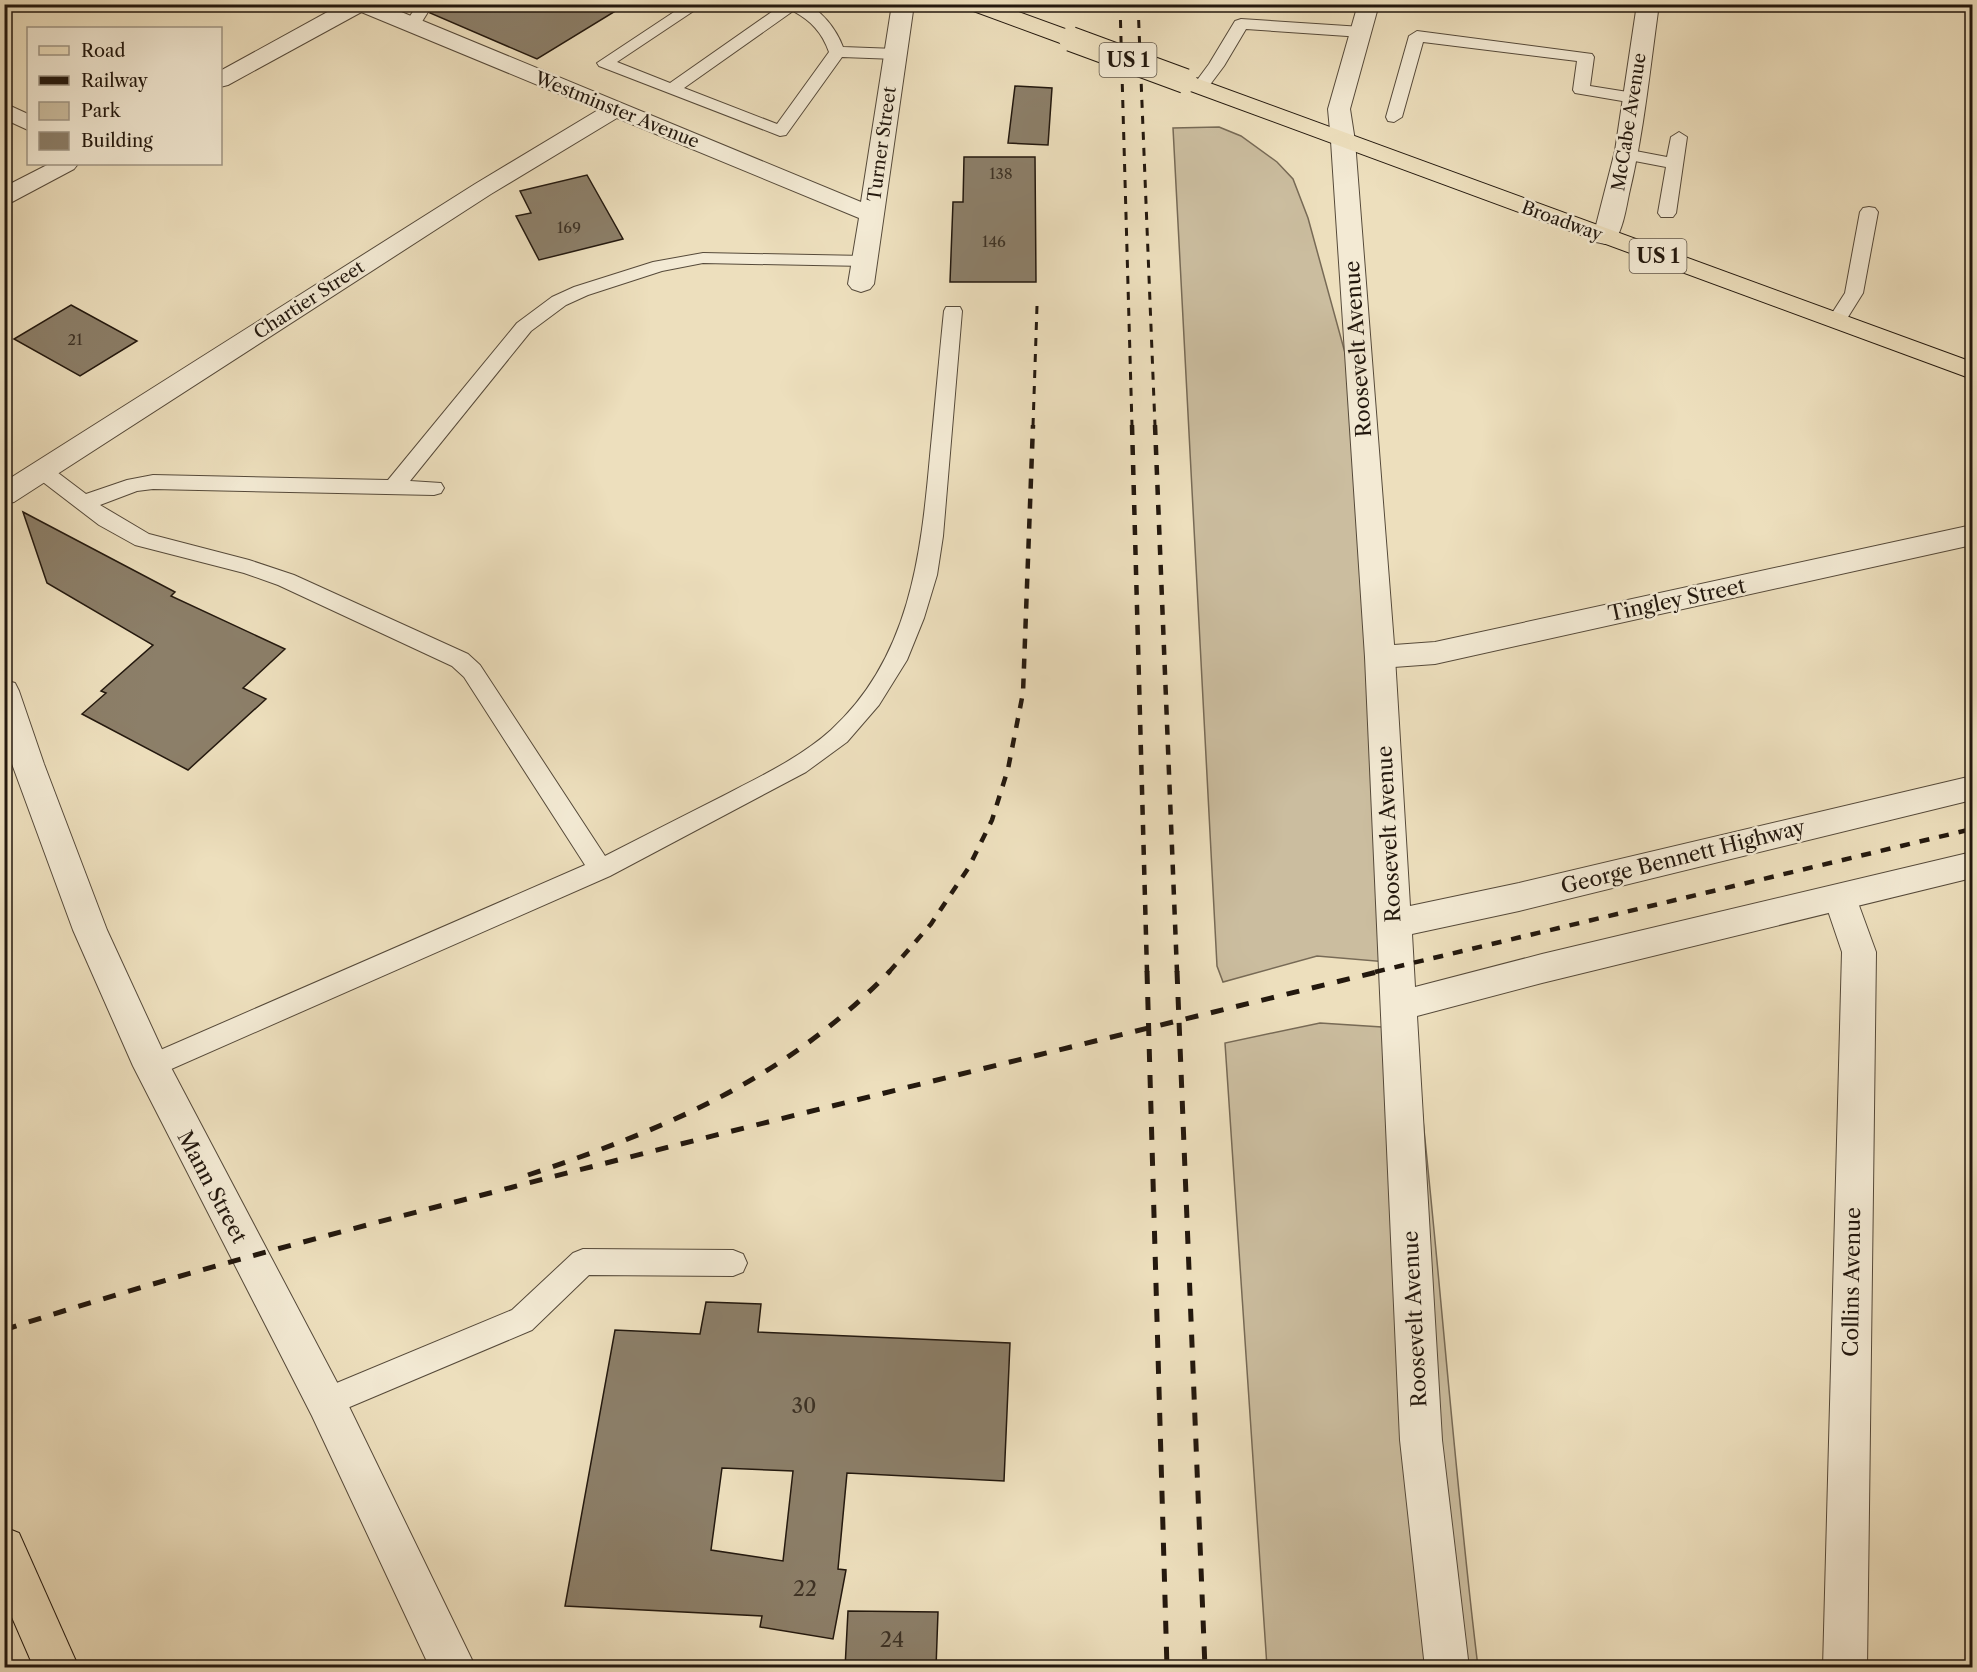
<svg xmlns="http://www.w3.org/2000/svg" width="1977" height="1672" viewBox="0 0 1977 1672" font-family="'Libre Caslon Text',serif">
<style>
.green{fill:#cbbd9f;stroke:#776a56;stroke-width:1.5}
.building{fill:#8c7f69;stroke:#23180e;stroke-width:1.5;fill-rule:evenodd}
.lines{fill:none;stroke-linecap:round;stroke-linejoin:round}
.service-casing{stroke:#564a3a;stroke-width:2}
.minor-casing{stroke:#564a3a;stroke-width:2}
.tertiary-casing{stroke:#564a3a;stroke-width:2}
.primary-casing{stroke:#23180e;stroke-width:2}
.motorway-casing{stroke:#23180e;stroke-width:2}
.service{fill:#f3ead4;fill-rule:evenodd}
.minor{fill:#f3ead4;fill-rule:evenodd}
.tertiary{fill:#f3ead4;fill-rule:evenodd}
.primary{fill:#eddfbd;fill-rule:evenodd}
.motorway{fill:#eddfbd;fill-rule:evenodd}
.rail-far2{stroke:#23180e;stroke-width:3;stroke-dasharray:8 8;stroke-linecap:butt}
.rail-far1{stroke:#23180e;stroke-width:4.5;stroke-dasharray:10 10;stroke-linecap:butt}
.rail{stroke:#23180e;stroke-width:5;stroke-dasharray:13 13;stroke-linecap:butt}
.primary-bridge-casing{stroke:#23180e;stroke-width:26;stroke-linecap:butt}
.primary-bridge{stroke:#eddfbd;stroke-width:24}
.labels{text-anchor:middle;stroke-width:5;stroke-linejoin:round;paint-order:stroke}
.far-number-label{font-size:15px;fill:#3d3225}
.far-street-label{font-size:18px;fill:#23180e;stroke:#f3ead4}
.shield{fill:#f3ead4;stroke:#615749;stroke-width:1.5}
.shield-label{font-size:20px;font-weight:bold;fill:#23180e}
.street-label{font-size:21px;fill:#23180e;stroke:#f3ead4}
.near-number-label{font-size:21px;fill:#3d3225}
</style>
<rect width="100%" height="100%" fill="#eddfbd"/>
<filter id="stains"><feTurbulence type="fractalNoise" baseFrequency=".00333" numOctaves="4"/><feColorMatrix values="0 0 0 0 .2 0 0 0 0 .09 0 0 0 0 .02 0 0 0 .5 -.17"/></filter>
<radialGradient id="worn" r=".72"><stop offset=".6" stop-color="#630" stop-opacity="0"/><stop offset="1" stop-color="#630" stop-opacity=".3"/></radialGradient>
<g class="green">
<path d="M1219 127 1241 136 1277 162 1293 179 1308 218 1378 473 1399 963 1317 956 1223 982 1217 966 1173 128Z"/>
<path d="M1320 1023 1413 1029C1438 1241 1452 1455 1478 1667H1267L1225 1043Z"/>
</g>
<g class="building">
<path d="M435 4H627L537 59 430 13Z"/>
<path d="M1015 86 1052 88 1048 145 1008 143Z"/>
<path d="M964 157H1035L1036 282H950L953 202H963Z"/>
<path d="M587 175 623 239 539 260 516 216 531 213 520 191Z"/>
<path d="M71 305 137 341 80 376 14 339Z"/>
<path d="M23 512 175 592 171 596 285 649 243 688 266 699 188 770 82 714 106 693 101 691 153 645 47 583Z"/>
<path d="M706 1302 761 1304 758 1332 1010 1343 1004 1481 847 1473 838 1569 846 1570 833 1639 760 1627 762 1616 565 1606 615 1330 700 1334ZM722 1468 793 1471 783 1561 711 1550Z"/>
<path d="M848 1611 938 1612 936 1668H845Z"/>
</g>
<g class="lines">
<g class="service-casing">
<g id="service">
<path d="M418 4H433L418 28H406L404 25Z"/>
<path d="M686 4H704L617 62 670 83 783 4C789 4 796 4 802 4 821 7 837 31 843 47L896 49 904 54 896 59 842 57 786 135 780 136 599 66 597 63ZM793 11C811 21 822 32 829 52L777 124 684 88Z"/>
<path d="M1241 19 1362 27 1370 32 1362 37 1246 29 1224 66 1206 90H1194L1192 87 1209 64 1235 21Z"/>
<path d="M1417 31 1592 54 1594 57 1590 86 1634 93 1642 98 1634 103 1575 93 1573 90 1577 61 1423 42 1402 117 1394 122 1388 121 1386 117 1409 36Z"/>
<path d="M1679 132 1687 137 1676 213 1673 217H1661L1658 213 1666 167 1619 158 1616 154 1619 150 1625 149 1667 157 1671 137Z"/>
<path d="M1869 207 1875 208 1878 212 1863 293 1843 325H1829L1827 321 1845 293 1860 212 1863 208Z"/>
<path d="M703 253 865 256 871 257 874 261 871 265 865 266 703 263 662 271 588 295 566 305 531 331 410 481 441 483 444 488 441 493 434 495 153 489 137 491 100 505 149 534 249 560 294 575 468 654 480 665 605 856C644 836 683 816 723 796 759 777 800 758 831 730 910 658 921 555 930 456 935 407 939 359 944 311L946 307H960L962 311 943 536 937 575 924 618 907 660 879 705 847 742 806 772 610 876 160 1074 151 1077 142 1074 138 1066 142 1058 585 865 464 677 452 666 278 585 244 573 135 545 99 525 35 476 32 471 35 466 42 464 49 466 86 494 127 480 153 475 388 480 517 323 552 297 574 287 653 262Z"/>
<path d="M583 1249 733 1250 743 1254 747 1263 743 1272 733 1276 589 1275 532 1330 326 1417 315 1412 311 1402 315 1392 512 1310 573 1253Z"/>
</g>
</g>
<g class="minor-casing">
<g id="minor">
<path d="M352 4H382L861 202 892 4H914L874 284 870 289 861 292 852 289 848 284 859 218 617 118 491 194 14 502 4 504V482L475 184 598 110 354 9Z"/>
<path d="M1358 4H1379L1350 109 1355 141 1351 146 1343 148 1335 146 1331 141 1328 109Z"/>
<path d="M1637 4H1659C1650 68 1644 132 1629 194 1626 209 1623 229 1614 242L1605 244 1596 242 1593 237 1615 151Z"/>
<path d="M4 103 28 114V130L4 119Z"/>
<path d="M1972 525V545L1435 664 1380 668 1369 665 1365 657 1369 649 1380 646 1435 642Z"/>
<path d="M4 680 15 683 19 691 44 764 107 930 166 1058 340 1388 476 1668H430L312 1416 133 1066 73 930 12 764 4 741Z"/>
<path d="M1841 885 1853 889 1876 952 1867 1668H1823L1842 952 1824 899 1829 889Z"/>
</g>
</g>
<g class="tertiary-casing">
<g id="tertiary">
<path d="M342 4H369L367 9 228 85 220 87V71Z"/>
<path d="M1343 134 1351 136 1355 141 1395 657 1410 906 1519 883 1972 776V800L1519 911 1412 934 1415 987 1542 954 1972 852V878L1542 983 1417 1016 1442 1440 1469 1668H1425L1400 1440 1365 657 1331 141 1335 136Z"/>
<path d="M49 164H78L74 169 12 202 4 204V187Z"/>
</g>
</g>
<g class="primary-casing">
<g id="primary">
<path d="M966 4H997L1079 34 1082 39 1079 44 1071 46 1063 44 968 9Z"/>
<path d="M1185 74 1972 362V379L1177 86 1174 81 1177 76Z"/>
</g>
</g>
<g class="motorway-casing">
<path id="motorway" d="M4 1527 19 1533 79 1668H34L4 1599Z"/>
</g>
<use href="#service" class="service"/>
<use href="#minor" class="minor"/>
<use href="#tertiary" class="tertiary"/>
<use href="#primary" class="primary"/>
<use href="#motorway" class="motorway"/>
<g class="rail-far2">
<path d="M1120 4 1132 426"/>
<path d="M1138 4 1155 426"/>
<path d="M1033 426 1037 306"/>
</g>
<g class="rail-far1">
<path d="M1132 425 1147 972"/>
<path d="M1155 425 1177 972"/>
<path d="M889 972 931 924 969 867 992 820 1008 769 1023 693 1033 425"/>
<path d="M1375 972 1972 829"/>
</g>
<g class="rail">
<path d="M1147 971 1167 1668"/>
<path d="M1177 971 1205 1668"/>
<path d="M528 1175C668 1128 786 1079 890 971"/>
<path d="M4 1330C172 1275 343 1231 513 1187 802 1112 1092 1042 1381 971"/>
</g>
<g class="primary-bridge-casing">
<path id="primary-bridge" d="M1071 39 1185 81"/>
</g>
<use href="#primary-bridge" class="primary-bridge"/>
</g>
<g class="labels">
<g class="far-number-label">
<text x="1001" y="179">138</text>
<text x="569" y="233">169</text>
<text x="994" y="247">146</text>
<text x="75" y="345">21</text>
</g>
<g class="far-street-label">
<text transform="translate(617 110) rotate(22)" y="6">Westminster Avenue</text>
<text transform="translate(1629 122) rotate(-81)" y="6">McCabe Avenue</text>
<text transform="translate(882 144) rotate(-82)" y="6">Turner Street</text>
<text transform="translate(1562 221) rotate(20)" y="6">Broadway</text>
<text transform="translate(309 300) rotate(-33)" y="6">Chartier Street</text>
</g>
<g class="shield">
<rect x="1099.5" y="43" width="57" height="34" rx="4.5"/>
<rect x="1629.5" y="239" width="57" height="34" rx="4.5"/>
</g>
<g class="shield-label">
<text x="1128" y="67">US 1</text>
<text x="1658" y="263">US 1</text>
</g>
<g class="street-label">
<text transform="translate(1358 349) rotate(-94)" y="7">Roosevelt Avenue</text>
<text transform="translate(1677 600) rotate(-12)" y="7">Tingley Street</text>
<text transform="translate(1389 834) rotate(-93)" y="7">Roosevelt Avenue</text>
<text transform="translate(1683 857) rotate(-14)" y="7">George Bennett Highway</text>
<text transform="translate(212 1187) rotate(62)" y="7">Mann Street</text>
<text transform="translate(1852 1282) rotate(-89)" y="7">Collins Avenue</text>
<text transform="translate(1415 1319) rotate(-93)" y="7">Roosevelt Avenue</text>
</g>
<g class="near-number-label">
<text x="804" y="1413">30</text>
<text x="805" y="1596">22</text>
<text x="892" y="1647">24</text>
</g>
</g>
<rect width="1977" height="1672" fill="none" stroke="#eddfbd" stroke-width="24"/>
<rect x="6" y="6" width="1965" height="1660" fill="none" stroke="#23180e" stroke-width="3"/>
<rect x="12" y="12" width="1953" height="1648" fill="none" stroke="#23180e" stroke-width="1.5"/>
<rect x="27" y="27" width="195" height="138" fill="#f3ead4" stroke="#a09685" stroke-width="1.5"/>
<rect x="39" y="46" width="30" height="9" fill="#eddfbd" stroke="#a09685" stroke-width="1.5"/>
<text x="81" y="57" font-size="18" fill="#23180e">Road</text>
<rect x="39" y="76" width="30" height="9" fill="#23180e" stroke="#a09685" stroke-width="1.5"/>
<text x="81" y="87" font-size="18" fill="#23180e">Railway</text>
<rect x="39" y="102" width="30" height="18" fill="#cbbd9f" stroke="#a09685" stroke-width="1.5"/>
<text x="81" y="117" font-size="18" fill="#23180e">Park</text>
<rect x="39" y="132" width="30" height="18" fill="#8c7f69" stroke="#a09685" stroke-width="1.5"/>
<text x="81" y="147" font-size="18" fill="#23180e">Building</text>
<rect width="100%" height="100%" filter="url(#stains)"/>
<rect width="100%" height="100%" fill="url(#worn)"/>
</svg>
